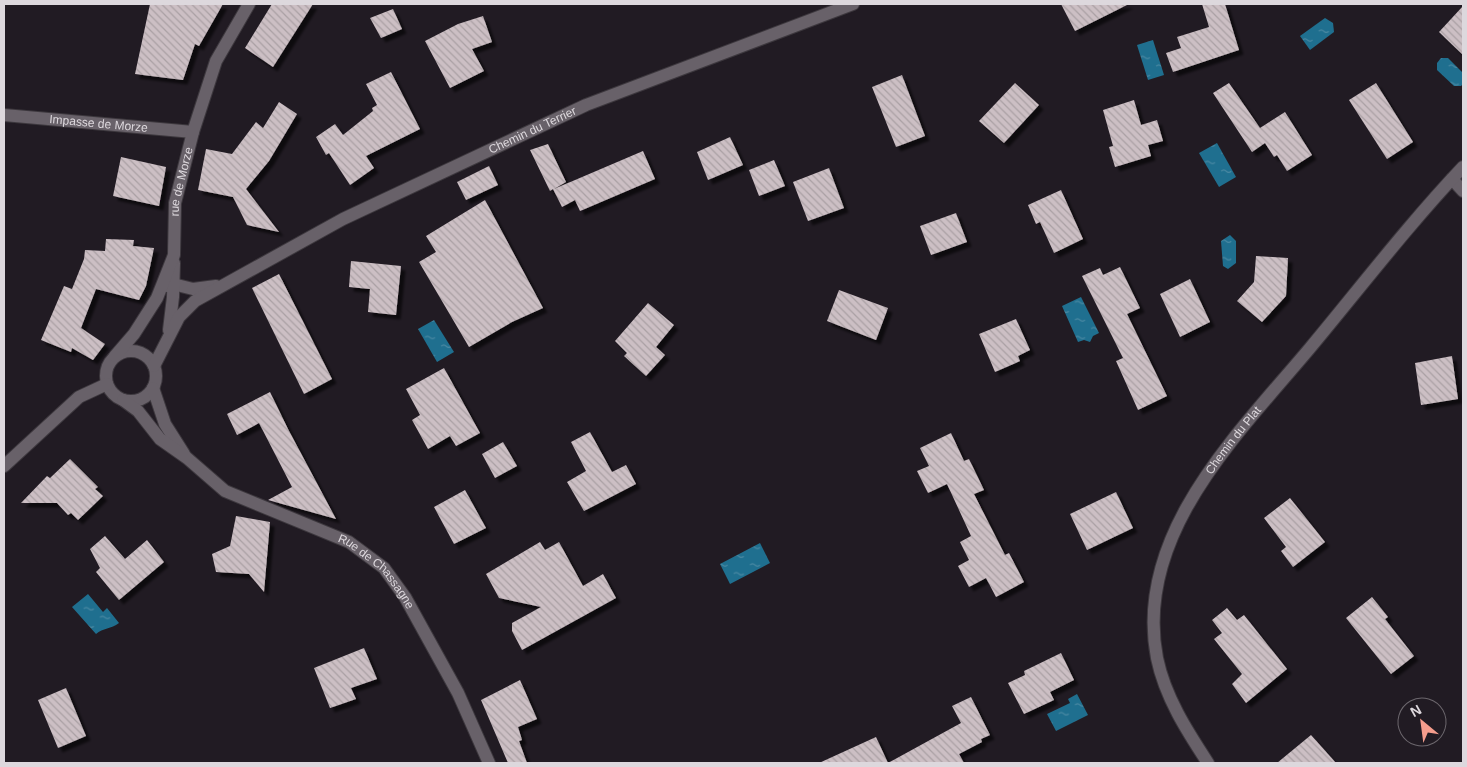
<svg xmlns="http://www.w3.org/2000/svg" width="1467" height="767" viewBox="0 0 1467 767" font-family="Helvetica,sans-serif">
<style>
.water{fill:url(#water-ripples)}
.building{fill:url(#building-back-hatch);filter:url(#shadow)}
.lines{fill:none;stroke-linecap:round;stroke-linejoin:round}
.street-casing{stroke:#3d383e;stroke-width:14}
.street{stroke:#686169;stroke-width:12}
.labels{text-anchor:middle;stroke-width:5;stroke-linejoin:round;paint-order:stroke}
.street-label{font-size:12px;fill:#ddd8dd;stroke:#211b23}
</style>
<defs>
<pattern id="water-ripples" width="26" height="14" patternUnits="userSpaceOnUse" patternTransform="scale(1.25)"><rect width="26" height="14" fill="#1f6f8f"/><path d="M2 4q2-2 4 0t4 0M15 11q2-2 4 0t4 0" fill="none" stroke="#4a89a3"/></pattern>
<pattern id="building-back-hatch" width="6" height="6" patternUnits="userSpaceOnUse" patternTransform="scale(1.25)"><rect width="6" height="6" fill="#ccbfc4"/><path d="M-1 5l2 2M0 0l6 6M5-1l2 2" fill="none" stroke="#aaa0a4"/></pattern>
<filter id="shadow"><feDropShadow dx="4.5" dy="4.5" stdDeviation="1" flood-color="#0009"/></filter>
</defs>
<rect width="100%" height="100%" fill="#211b23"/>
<g class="water">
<path d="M1325 18 1333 23 1334 32 1310 50 1300 36Z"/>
<path d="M1153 40 1164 75 1148 80 1137 45Z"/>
<path d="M1441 58H1448L1463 73V84L1461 86H1454L1437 70V63Z"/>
<path d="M1217 143 1236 177 1219 187 1199 153Z"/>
<path d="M1230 235 1236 241V263L1228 269 1223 266 1221 241Z"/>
<path d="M1081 297 1099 333 1093 336 1090 342 1084 340 1078 342 1062 306Z"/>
<path d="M434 320 454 352 437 362 418 329Z"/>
<path d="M760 543 770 563 730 584 720 564Z"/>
<path d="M88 594 103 612 107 608 119 623C111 629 103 628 96 634L72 607Z"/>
<path d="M1077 694 1088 715 1056 731 1047 714 1070 703 1068 699Z"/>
</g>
<g class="building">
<path d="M150 4H223L199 46 195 44 183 80 135 74Z"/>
<path d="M272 4H313L273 67 245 48Z"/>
<path d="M1061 4H1129L1075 31Z"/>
<path d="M1202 4H1225L1239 50 1173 72 1166 53 1181 48 1177 37 1209 27Z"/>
<path d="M1463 6V55L1439 32Z"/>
<path d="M393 9 402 29 381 38 370 18Z"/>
<path d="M483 16 492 42 472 49 484 71 450 88 425 41 458 24Z"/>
<path d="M391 72 420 129 366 156 374 168 350 185 329 153 326 155 316 137 335 124 343 135 373 111 372 108 377 105 366 84Z"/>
<path d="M902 75 925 136 896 147 872 87Z"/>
<path d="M1015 83 1039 105 1004 143 979 121Z"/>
<path d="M1229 83 1260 128 1285 112 1312 155 1287 171 1277 155 1274 157 1265 143 1252 152 1213 93Z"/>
<path d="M1376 83 1413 142 1387 159 1349 100Z"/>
<path d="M1134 100 1141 125 1157 120 1163 141 1148 145 1151 156 1115 167 1109 147 1113 146 1103 110Z"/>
<path d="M279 102 297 114 269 161 246 189 279 232 247 225 233 197 198 190 206 149 232 154 256 122 263 128Z"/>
<path d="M730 137 743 165 708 180 697 152Z"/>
<path d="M548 144 566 182 554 189 643 151 655 179 580 211 575 200 562 207 553 189 550 191 530 150Z"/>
<path d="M121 157 166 167 159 206 113 196Z"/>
<path d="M774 160 785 186 759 196 749 170Z"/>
<path d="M489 166 498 185 466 200 457 182Z"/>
<path d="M829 168 844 208 808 221 793 182Z"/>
<path d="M1061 190 1083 239 1054 253 1040 222 1036 224 1028 205Z"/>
<path d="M485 200 543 308 512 322 469 347 419 262 436 252 426 236Z"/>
<path d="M956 213 967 242 931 255 920 226Z"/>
<path d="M106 239 134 240 133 246 154 248 146 286 139 300 96 289 81 328 105 344 93 360 72 348 71 352 41 340 64 286 72 289 84 259 85 250 105 251Z"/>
<path d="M1256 256 1288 258 1286 296 1262 322 1237 301 1254 282Z"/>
<path d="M351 261 401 266 396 315 368 312 370 289 349 287Z"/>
<path d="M1120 267 1140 308 1127 314 1167 396 1138 410 1116 361 1123 358 1082 276 1100 268 1103 275Z"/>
<path d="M279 274 332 379 304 394 252 288Z"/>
<path d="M1190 279 1210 322 1180 337 1160 294Z"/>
<path d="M839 290 888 308 876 340 827 321Z"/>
<path d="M648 303 674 325 656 347 665 355 646 376 624 356 627 353 615 341Z"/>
<path d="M1016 319 1030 350 1018 356 1020 361 995 372 979 334Z"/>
<path d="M1452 356 1458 399 1421 405 1415 363Z"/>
<path d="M444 368 480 433 456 446 450 436 428 449 412 420 420 415 406 389Z"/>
<path d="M270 392 288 429 336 519 268 500 292 487 259 423 237 435 227 414Z"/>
<path d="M590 432 612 472 626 465 636 484 584 511 567 482 586 471 571 442Z"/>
<path d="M951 433 964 461 969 459 984 490 974 494 1005 555 1009 553 1024 582 996 597 986 578 969 587 958 566 969 560 960 542 971 536 947 484 928 493 917 471 929 466 920 448Z"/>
<path d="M503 442 517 466 495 478 482 454Z"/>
<path d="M70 459 98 487 95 489 103 496 78 520 71 513 68 515 57 503H21L47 476 50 478Z"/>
<path d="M465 490 486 528 454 544 434 507Z"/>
<path d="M1116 492 1133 528 1087 550 1070 514Z"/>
<path d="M1290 498 1325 542 1293 567 1281 551 1286 547 1264 518Z"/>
<path d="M236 516 270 522 264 592 249 574 216 572 212 554 230 546Z"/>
<path d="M105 536 125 559 147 540 164 562 119 600 96 572 100 568 90 549Z"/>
<path d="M540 542 545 550 559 542 583 586 603 574 616 598 522 650 512 631V623L541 607 499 598 486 574Z"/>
<path d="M1372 597 1388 617 1385 619 1414 656 1391 674 1346 618Z"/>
<path d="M1227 608 1237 620 1244 615 1287 669 1246 703 1232 684 1242 674 1214 639 1222 633 1212 620Z"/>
<path d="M364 648 377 679 351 688 356 699 330 708 314 668Z"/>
<path d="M1061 653 1074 680 1050 692 1054 700 1024 714 1008 683 1025 675 1024 671Z"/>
<path d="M520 680 537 719 518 727 522 740 519 741 527 763H508L481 700Z"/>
<path d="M66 688 86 736 58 748 38 700Z"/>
<path d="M971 697 990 735 981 739 982 742 959 754 964 763H819L876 737 888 763 961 723 952 706Z"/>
<path d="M1311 735 1336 763H1277Z"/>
</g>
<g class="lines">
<g class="street-casing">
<g id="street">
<path id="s1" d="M4 115 193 132"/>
<path d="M1452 179 1463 191"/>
<path d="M167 286 173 284 193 289 216 286"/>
<path d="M169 330 173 297 174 263"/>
<circle cx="131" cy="376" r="25"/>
<path id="s2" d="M115 356 134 334 157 298 174 255 175 203 193 132 216 61 249 4"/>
<path id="s3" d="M154 366 179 317 195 301 343 219 586 105 853 4"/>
<path d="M153 388 165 424 184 454"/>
<path id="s4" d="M123 400 138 411 160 439 187 458 225 491 349 542 384 568 405 597 458 693 489 763"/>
<path d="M4 466 79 397 107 384"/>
<path id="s5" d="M1208 763C1187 731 1165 697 1157 658 1133 535 1238 434 1310 348 1360 288 1409 224 1463 167"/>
</g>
</g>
<use href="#street" class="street"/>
</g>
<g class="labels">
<g class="street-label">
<text dy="4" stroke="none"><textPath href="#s1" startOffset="95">Impasse de Morze</textPath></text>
<text dy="4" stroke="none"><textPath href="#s3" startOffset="456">Chemin du Terrier</textPath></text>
<text dy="4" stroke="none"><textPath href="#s2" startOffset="192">rue de Morze</textPath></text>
<text dy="4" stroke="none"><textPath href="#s5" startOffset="356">Chemin du Plat</textPath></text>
<text dy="4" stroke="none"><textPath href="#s4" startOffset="312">Rue de Chassagne</textPath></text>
</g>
</g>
<rect width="1467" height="767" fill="none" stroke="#ddd8dd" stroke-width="10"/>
<g transform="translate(1422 722) rotate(331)"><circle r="24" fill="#211b23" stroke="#6c676d"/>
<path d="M0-4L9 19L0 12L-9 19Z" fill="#f59d8d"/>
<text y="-8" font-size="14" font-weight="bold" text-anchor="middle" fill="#ddd8dd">N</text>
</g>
</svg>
